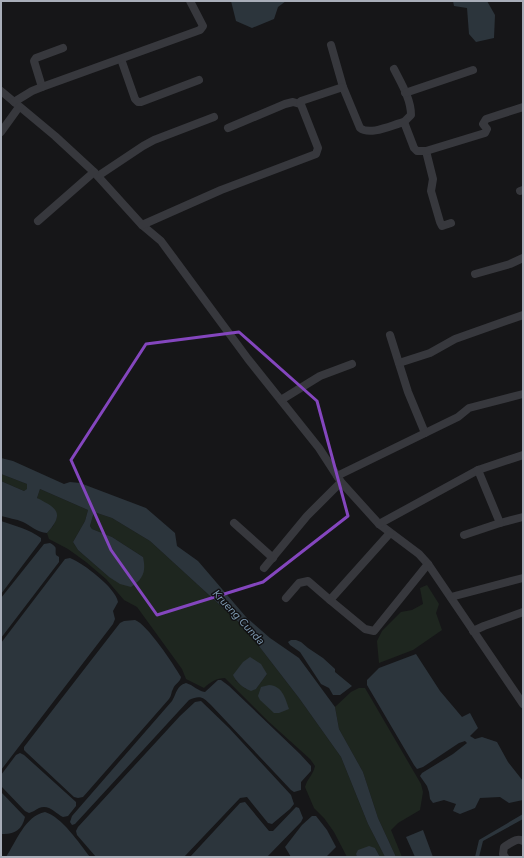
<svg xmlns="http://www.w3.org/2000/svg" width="524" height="858" viewBox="0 0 524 858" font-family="'Nunito Sans',sans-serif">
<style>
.green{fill:#1e261f;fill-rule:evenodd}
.water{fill:#2c353c}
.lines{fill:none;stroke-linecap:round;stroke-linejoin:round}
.minor{stroke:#37383d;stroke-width:8}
.marked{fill:none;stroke:#8446be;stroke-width:3;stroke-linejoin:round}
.labels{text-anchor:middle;stroke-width:3;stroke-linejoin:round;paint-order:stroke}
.water-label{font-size:11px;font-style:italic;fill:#7f9bb3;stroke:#111113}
</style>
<rect width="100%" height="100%" fill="#161618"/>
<g class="green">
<path d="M1 474 27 484V490L24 491 1 481Z"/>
<path d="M40 489 88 510 85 521 73 542 78 550 109 577 143 557 112 537 92 529 90 526 94 512 112 518 150 541 245 628 299 698 341 757 368 824 385 857H380L375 848 356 854 357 857H347L334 832 324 818 314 808 305 787C307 779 313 775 315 766L310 759 269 722 225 678C217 678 210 682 204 688L186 679 182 669 137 607 124 600 106 579 86 562 68 549 49 539 47 533 53 526 57 517 37 498ZM267 674 256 689H246L235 680Z"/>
<path d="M427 585 439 604 436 613 442 630 413 650 379 663 377 641 382 631 401 612 412 610 423 604 420 588Z"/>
<path d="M359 688H365L421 784 423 792 420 810 398 823 391 830 402 857H396L378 818 363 772 339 729 335 707 351 692Z"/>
</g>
<g class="water">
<path d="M231 1H286L278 7 274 19 252 28 236 21Z"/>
<path d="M453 1H487L495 15 494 38 476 42 469 34 467 8 454 6Z"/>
<path d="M1 458 13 461 64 484 70 482 80 483 146 508 175 533 177 546 198 561 246 617 270 638 299 658 335 707 339 729 363 772 378 818 396 857H385L368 824 341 757 299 698 245 628 150 541 112 518 94 512 90 526 92 529 112 537 143 557C146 571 144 578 131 587L120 584 109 577 78 550 73 542 85 521 88 510 40 489 37 498C57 508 65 513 47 533 37 532 31 526 23 522 16 519 8 518 1 516V481L24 491 27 489V484L1 474Z"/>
<path d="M1 521C15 526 29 529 41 538V541L1 594Z"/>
<path d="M50 543C58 548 55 547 56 555L59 557V562L1 638V598L44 544Z"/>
<path d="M70 558C83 563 116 588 118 602L113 611 115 619 113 624 1 770V643L65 559Z"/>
<path d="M135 620C147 624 174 665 181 677 180 683 175 683 173 689 171 692 172 695 169 699L83 797 78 798 74 797 27 753 24 750V747L120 623 124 621Z"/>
<path d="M291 640H296L301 642 308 648 323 658 335 669V672L352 686 340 695H333L329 688 321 684 300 652 290 645 288 642Z"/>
<path d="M416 654 440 691 462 717 470 713 478 728 470 736 475 739 482 737 497 742 508 762 523 781V800L509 803 500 797 480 798 475 808 460 814 453 811 456 804 444 800 433 803 430 799 429 792 427 786 420 776 422 773 453 754 467 743 465 741 459 743 423 767 417 769 414 765 367 685V680L379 668Z"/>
<path d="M250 657 261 664 267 674 256 689 251 691C243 688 236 682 233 675L243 662Z"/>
<path d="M218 680H221L229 686 300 754 311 766V771L301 782V790L294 792 291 790 211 705C203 697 200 695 189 700L75 824 72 825 70 822 72 816 172 701C177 693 176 686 186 683 193 685 198 691 205 692Z"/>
<path d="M269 685C282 686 285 697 289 709L279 713H274L260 700 258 696 261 687Z"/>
<path d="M201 701 229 728 291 795 294 804 290 809 272 824 268 823 247 797 240 798 184 857H96L77 835 76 831 78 827 180 716 195 702Z"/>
<path d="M20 753 24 755 76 802V806L68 816 63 817C55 813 49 804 39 808 35 810 33 812 29 813L25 811 1 786V775L16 755Z"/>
<path d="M1 792 25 817C22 830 14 835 1 834Z"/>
<path d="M245 802 269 831H273L296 807 299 808 303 818 301 822 267 857H190L240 803Z"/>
<path d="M45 812C62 817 79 843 90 857H6C16 842 25 816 45 812Z"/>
<path d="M523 814V819L483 841 479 857H475L479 840Z"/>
<path d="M312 816H316L327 830 336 847 326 857H291L285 847 302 825Z"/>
<path d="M423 830 433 857H415L406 837Z"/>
<path d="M369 846 375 848 380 857H357L356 854 358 850Z"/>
</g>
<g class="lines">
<g class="minor">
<path d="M331 45 343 87"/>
<path d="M121 59 135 99 138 102H141L199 80"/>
<path d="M394 69C401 83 411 99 411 115L404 122"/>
<path d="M42 87 34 61 36 58 63 48"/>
<path d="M1 91 55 136 94 172 142 225 161 241 248 359 319 448 341 482 379 524 419 554 428 564 523 704"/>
<path d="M405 93 473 70"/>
<path d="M14 102 32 91 42 87 200 30 203 26 190 1"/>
<path d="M228 128 285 104 293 102 300 104"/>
<path d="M1 132 19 107"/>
<path d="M426 151 433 179 431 191 440 222 442 226 451 223"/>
<path d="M98 176 143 146 154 140 214 117"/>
<path d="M520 191 523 190"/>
<path d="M38 221 94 172"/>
<path d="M142 225 221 190 316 154 318 148 300 102 301 101 343 87 360 128C370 136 392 125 404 122L414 148 417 151H426L485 133 487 129 483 124 486 119 523 107"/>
<path d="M475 274 510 264 523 258"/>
<path d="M390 335 408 392 425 433"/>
<path d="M399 363 430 353 455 339 523 315"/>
<path d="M281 400 320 376 352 364"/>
<path d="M337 476 458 417 469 408 523 394"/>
<path d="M234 523 273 558"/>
<path d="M500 523 523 517"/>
<path d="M379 524 478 470 523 455"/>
<path d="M464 535 500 523 478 470"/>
<path d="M264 568 307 516 341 482"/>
<path d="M451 597 523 578"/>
<path d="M286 598 299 583 308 581 330 600 390 533"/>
<path d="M330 600 365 629 374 631 428 564"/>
<path d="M473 631 484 626 523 612"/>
<path d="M505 857 503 854 504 847C510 844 516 837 523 841"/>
</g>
</g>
<path class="marked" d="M239 332 317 401 348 516 263 582 157 615 111 550 71 460 146 344Z"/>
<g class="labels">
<g class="water-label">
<text transform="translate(239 617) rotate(47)" y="4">Krueng Cunda</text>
</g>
</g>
<rect width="524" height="858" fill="none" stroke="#a8adb8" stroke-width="4"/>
</svg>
